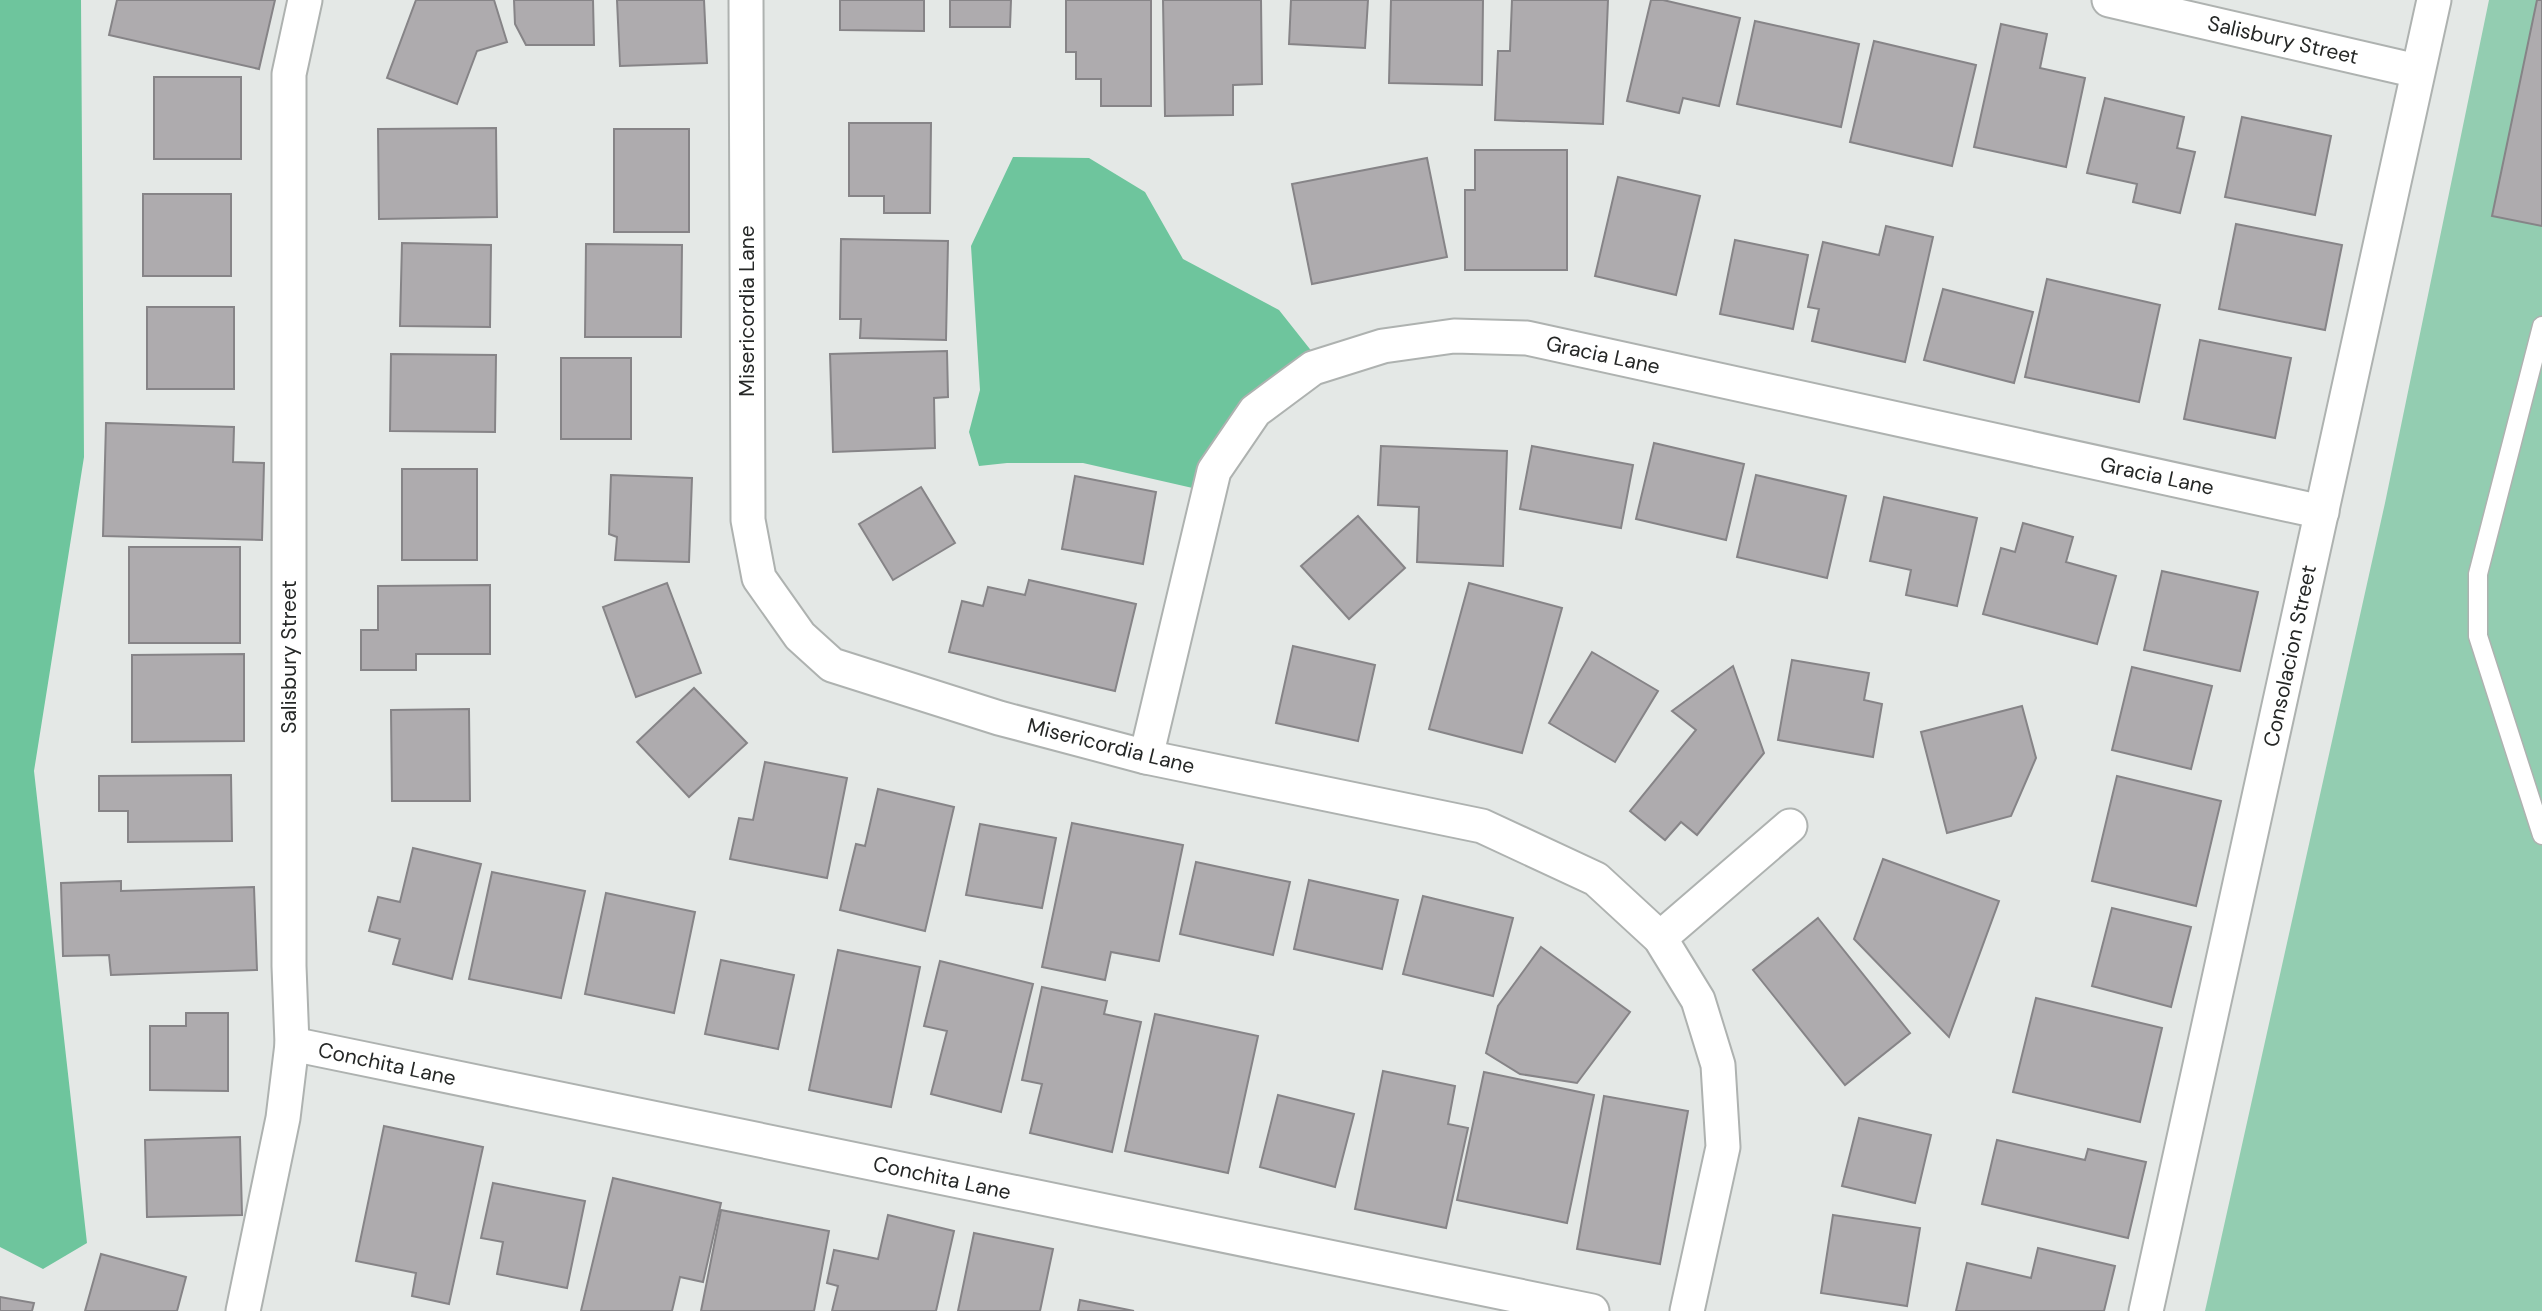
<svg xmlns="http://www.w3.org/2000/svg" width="2542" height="1311" viewBox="0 0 2542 1311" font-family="'DM Sans',sans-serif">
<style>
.green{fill:#93cdb1}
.forest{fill:#6ec59d}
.building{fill:#aeabae;stroke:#868487;stroke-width:2}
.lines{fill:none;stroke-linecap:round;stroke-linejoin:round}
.service-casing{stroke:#aeb2b0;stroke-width:21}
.minor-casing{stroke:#aeb2b0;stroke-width:37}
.service{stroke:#fff;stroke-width:18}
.minor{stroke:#fff;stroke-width:33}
.labels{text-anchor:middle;stroke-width:5;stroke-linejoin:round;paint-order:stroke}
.street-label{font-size:21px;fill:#252726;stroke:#fff}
</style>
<rect width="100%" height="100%" fill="#e4e8e6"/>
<path class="green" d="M2489 0H2542V1311H2205L2385 503Z"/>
<g class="forest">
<path d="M0 0H81L84 457 34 771 87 1243 43 1269 0 1247Z"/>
<path d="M1013 157 1089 158 1145 192 1183 259 1279 310 1317 358 1197 489 1083 463H1007L979 466 969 432 980 390 971 246Z"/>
</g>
<g class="building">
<path d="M117 0H275L259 69 109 35Z"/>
<path d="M416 0H494L507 42 477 51 457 104 387 78Z"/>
<path d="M514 0H593L594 45H526L515 24Z"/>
<path d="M617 0H704L707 63 620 66Z"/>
<path d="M840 0H924V31L840 30Z"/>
<path d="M950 0H1011L1010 27H950Z"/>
<path d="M1066 0H1151V106H1101V79H1076V52H1066Z"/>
<path d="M1163 0H1261L1262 84 1233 85V115L1165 116Z"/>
<path d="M1291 0H1368L1365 48 1289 44Z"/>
<path d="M1391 0H1483L1482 85 1389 83Z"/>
<path d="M1512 0H1608L1603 124 1495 120 1498 51H1510Z"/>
<path d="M1651 0H1663L1740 18 1719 106 1683 98 1679 113 1627 101Z"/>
<path d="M2537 0H2542V226L2492 216Z"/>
<path d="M1755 21 1859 44 1841 127 1737 104Z"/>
<path d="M2001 24 2047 34 2040 68 2085 78 2066 167 1974 147Z"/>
<path d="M1874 41 1976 65 1952 166 1850 142Z"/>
<rect x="154" y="77" width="87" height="82"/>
<path d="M2105 98 2184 117 2177 148 2195 152 2180 213 2133 202 2137 184 2087 173Z"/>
<path d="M2242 117 2331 136 2315 215 2225 197Z"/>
<path d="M849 123H931L930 213H884V196H849Z"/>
<path d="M496 128 497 217 379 219 378 129Z"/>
<rect x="614" y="129" width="75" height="103"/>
<path d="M1475 150H1567V270H1465V190H1475Z"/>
<path d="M1427 158 1447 257 1312 284 1292 184Z"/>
<path d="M1618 177 1700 196 1676 295 1595 276Z"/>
<rect x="143" y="194" width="88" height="82"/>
<path d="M2236 224 2342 245 2325 330 2219 309Z"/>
<path d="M1886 226 1933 237 1905 362 1812 341 1819 309 1808 307 1823 242 1879 255Z"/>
<path d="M841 239 948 241 946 340 860 338 861 319H840Z"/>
<path d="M1735 240 1808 255 1793 329 1720 314Z"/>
<path d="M402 243 491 245 490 327 400 326Z"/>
<path d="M586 244 682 245 681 337H585Z"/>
<path d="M2047 279 2160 305 2139 402 2025 377Z"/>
<path d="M1943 289 2033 312 2014 383 1924 360Z"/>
<rect x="147" y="307" width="87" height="82"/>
<path d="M2200 340 2291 358 2275 438 2184 419Z"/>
<path d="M947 351 948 397 934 398 935 448 833 452 830 354Z"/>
<path d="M391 354 496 355 495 432 390 431Z"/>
<rect x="561" y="358" width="70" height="81"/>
<path d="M106 423 234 427 233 462 264 463 262 540 103 536Z"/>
<path d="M1654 443 1744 464 1726 540 1636 519Z"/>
<path d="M1381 446 1507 451 1503 566 1417 562 1419 507 1378 505Z"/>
<path d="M1532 446 1633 465 1621 528 1520 509Z"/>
<rect x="402" y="469" width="75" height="91"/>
<path d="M611 475 692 478 689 562 615 560 617 537 609 534Z"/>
<path d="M1756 475 1846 496 1827 578 1737 557Z"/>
<path d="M1075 476 1156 492 1143 564 1062 549Z"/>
<path d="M921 487 955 543 893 580 859 524Z"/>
<path d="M1884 497 1977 518 1957 606 1906 595 1911 570 1870 561Z"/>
<path d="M1358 516 1405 568 1349 619 1301 566Z"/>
<path d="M2023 523 2073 537 2066 562 2116 576 2097 644 1983 614 2001 548 2015 552Z"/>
<rect x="129" y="547" width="111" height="96"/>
<path d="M2162 571 2258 592 2240 671 2144 650Z"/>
<path d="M1029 580 1136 604 1115 691 949 652 962 601 983 606 988 587 1025 595Z"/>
<path d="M667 583 701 673 636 697 603 607Z"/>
<path d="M1469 583 1562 608 1522 753 1429 729Z"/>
<path d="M490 585V654H416V670H361V630H378V586Z"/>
<path d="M1293 646 1375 665 1358 741 1276 723Z"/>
<path d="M1592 652 1658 691 1615 762 1549 723Z"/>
<path d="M244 654V741L132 742V655Z"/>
<path d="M1792 660 1869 673 1864 700 1882 704 1873 757 1778 740Z"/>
<path d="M1733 666 1764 753 1697 835 1681 822 1665 840 1630 811 1696 730 1672 711Z"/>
<path d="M2132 667 2212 686 2191 769 2112 750Z"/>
<path d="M694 688 747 743 689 797 637 742Z"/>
<path d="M2022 706 2036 758 2011 816 1947 833 1921 732Z"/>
<path d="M469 709 470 801H392L391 710Z"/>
<path d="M765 762 847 778 827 878 730 859 739 818 753 820Z"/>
<path d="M231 775 232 841 128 842V811H99V776Z"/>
<path d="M2117 776 2221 801 2196 906 2092 881Z"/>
<path d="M878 789 954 807 925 931 840 910 856 844 865 846Z"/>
<path d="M1072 823 1183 845 1159 961 1111 952 1105 980 1042 967Z"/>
<path d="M980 824 1056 838 1042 908 966 895Z"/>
<path d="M413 848 481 864 452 979 393 964 400 939 369 931 378 897 400 902Z"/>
<path d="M1883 859 1999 901 1949 1037 1854 939Z"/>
<path d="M1196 862 1290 882 1273 955 1180 934Z"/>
<path d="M492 872 585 891 561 998 469 979Z"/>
<path d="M1309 880 1398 900 1382 969 1294 949Z"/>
<path d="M121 881V891L254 887 257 970 111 975 109 955 63 956 61 883Z"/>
<path d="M606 893 695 912 674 1013 585 994Z"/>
<path d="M1423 896 1513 918 1493 996 1403 974Z"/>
<path d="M2112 908 2191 927 2171 1007 2092 986Z"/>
<path d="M1818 918 1910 1033 1845 1085 1753 970Z"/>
<path d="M1541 947 1630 1012 1577 1083 1520 1074 1486 1053 1498 1006Z"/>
<path d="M838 950 920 967 891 1107 809 1090Z"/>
<path d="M721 960 794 975 778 1049 705 1034Z"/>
<path d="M940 961 1033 984 1001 1112 931 1094 947 1031 924 1026Z"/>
<path d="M1042 987 1107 1001 1104 1014 1141 1022 1112 1152 1030 1133 1042 1084 1022 1080Z"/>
<path d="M2036 998 2162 1028 2140 1122 2013 1092Z"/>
<path d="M186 1013H228V1091L150 1090V1026H186Z"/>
<path d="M1155 1014 1258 1036 1228 1173 1125 1151Z"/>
<path d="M1383 1071 1455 1086 1448 1124 1468 1128 1446 1228 1355 1209Z"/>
<path d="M1484 1072 1594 1095 1567 1223 1457 1200Z"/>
<path d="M1278 1095 1354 1114 1335 1187 1260 1167Z"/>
<path d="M1604 1096 1688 1111 1660 1264 1577 1249Z"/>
<path d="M1859 1118 1931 1135 1915 1203 1842 1186Z"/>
<path d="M384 1126 483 1147 449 1304 412 1296 416 1273 356 1261Z"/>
<path d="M240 1137 242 1215 147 1217 145 1140Z"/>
<path d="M1997 1140 2085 1160 2088 1149 2146 1162 2128 1238 1982 1204Z"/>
<path d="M613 1178 721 1203 703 1282 680 1277 672 1311H581Z"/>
<path d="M493 1183 585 1201 567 1288 497 1274 503 1242 481 1238Z"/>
<path d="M721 1210 829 1231 814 1311H701Z"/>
<path d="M888 1215 954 1231 936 1311H832L838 1286 827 1283 834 1250 878 1259Z"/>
<path d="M1833 1215 1920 1228 1907 1306 1821 1293Z"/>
<path d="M974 1233 1053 1249 1040 1311H958Z"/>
<path d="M2038 1248 2115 1266 2104 1311H1956L1967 1263 2031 1278Z"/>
<path d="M101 1254 186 1277 177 1311H85Z"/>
<path d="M0 1297 34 1303 32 1311H0Z"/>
<path d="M1080 1300 1134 1311H1078Z"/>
</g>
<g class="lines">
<g class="service-casing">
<path id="service" d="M2542 326 2478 574V636L2542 835"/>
</g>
<g class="minor-casing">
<g id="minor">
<path d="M746 0 748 520 759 578 800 636 832 665 999 718 1146 757 1482 826 1596 879 1660 938 1698 1000 1718 1065 1723 1147 1687 1311"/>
<path d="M2109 0 2417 71"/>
<path d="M1146 757 1214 471 1255 411 1313 368 1383 346 1454 336 1527 338 2322 512"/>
<path d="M1660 938 1790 826"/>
<path d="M292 1044 1592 1311"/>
<path d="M243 1311 283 1118 292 1044 289 966V74L305 0"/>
<path d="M2146 1311 2434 0"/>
</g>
</g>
<use href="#service" class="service"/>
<use href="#minor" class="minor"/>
</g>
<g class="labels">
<g class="street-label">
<text transform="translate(2283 40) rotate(13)" y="7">Salisbury Street</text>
<text transform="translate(747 311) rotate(-90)" y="7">Misericordia Lane</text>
<text transform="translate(1603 355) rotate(12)" y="7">Gracia Lane</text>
<text transform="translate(2157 476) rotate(12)" y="7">Gracia Lane</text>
<text transform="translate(2290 656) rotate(-78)" y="7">Consolacion Street</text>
<text transform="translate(289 657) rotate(-90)" y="7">Salisbury Street</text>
<text transform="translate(1111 746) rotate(14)" y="7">Misericordia Lane</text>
<text transform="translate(387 1064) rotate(12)" y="7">Conchita Lane</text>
<text transform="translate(942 1178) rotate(12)" y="7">Conchita Lane</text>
</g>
</g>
</svg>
